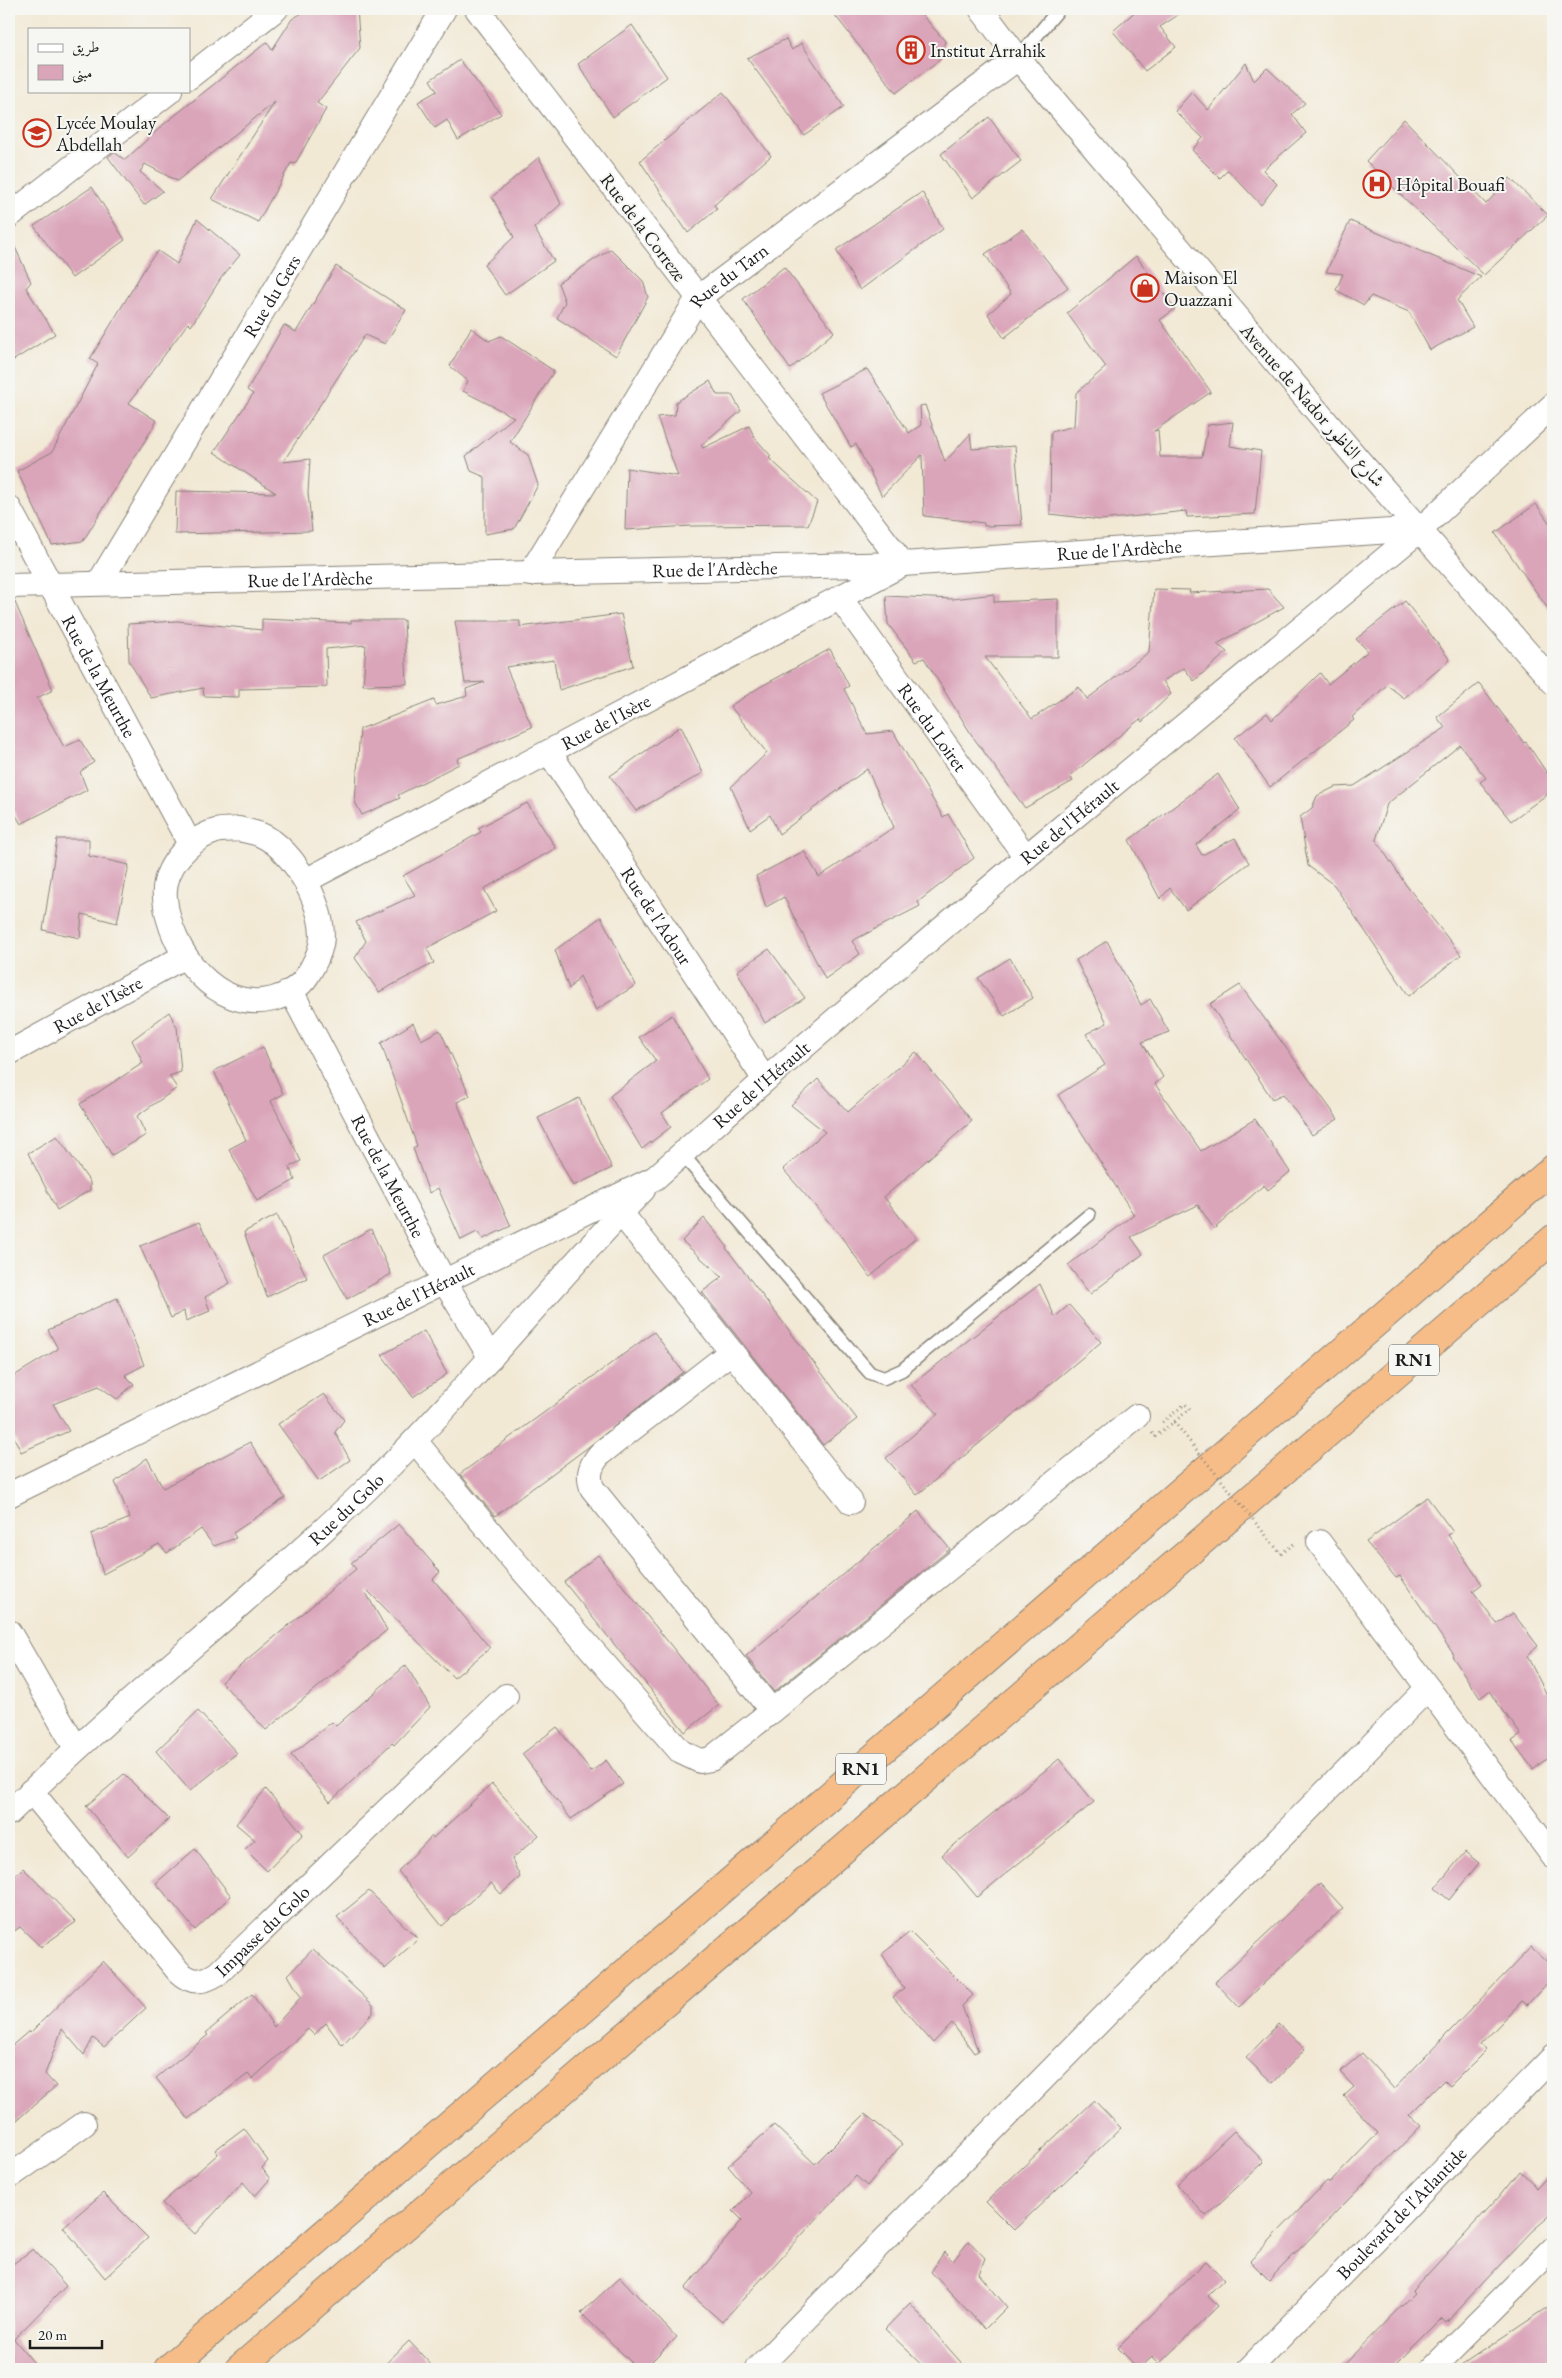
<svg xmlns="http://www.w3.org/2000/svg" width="1562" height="2378" viewBox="0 0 1562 2378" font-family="'EB Garamond',Amiri,serif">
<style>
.building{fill:#daa4b9}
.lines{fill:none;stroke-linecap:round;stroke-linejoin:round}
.service-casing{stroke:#878278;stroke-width:15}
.minor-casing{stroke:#878278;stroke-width:26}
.trunk-casing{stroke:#878278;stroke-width:30}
.path{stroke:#878278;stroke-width:3;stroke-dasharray:1 4;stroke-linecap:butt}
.service{stroke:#fff;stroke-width:12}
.minor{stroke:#fff;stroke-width:24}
.trunk{stroke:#f7bd88;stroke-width:28}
.path-bridge{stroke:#878278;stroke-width:3;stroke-dasharray:1 4;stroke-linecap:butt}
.labels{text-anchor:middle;stroke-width:4;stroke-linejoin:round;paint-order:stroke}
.shield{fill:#f6f6f2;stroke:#5d5d5c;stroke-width:1}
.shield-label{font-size:18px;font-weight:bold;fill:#1c1c1c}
.poi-label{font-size:19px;fill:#1c1c1c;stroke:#f6f6f2;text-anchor:start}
.street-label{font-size:19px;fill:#1c1c1c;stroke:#f6f6f2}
</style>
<rect width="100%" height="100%" fill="#f6f6f2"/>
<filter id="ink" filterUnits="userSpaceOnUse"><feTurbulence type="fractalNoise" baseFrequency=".02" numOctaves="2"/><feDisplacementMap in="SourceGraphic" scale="10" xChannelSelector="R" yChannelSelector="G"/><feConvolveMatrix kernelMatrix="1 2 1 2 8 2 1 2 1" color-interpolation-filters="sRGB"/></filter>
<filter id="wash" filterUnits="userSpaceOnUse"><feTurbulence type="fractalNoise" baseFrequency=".0096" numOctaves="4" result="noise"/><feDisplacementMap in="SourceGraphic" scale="20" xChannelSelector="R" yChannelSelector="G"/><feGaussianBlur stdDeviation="1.12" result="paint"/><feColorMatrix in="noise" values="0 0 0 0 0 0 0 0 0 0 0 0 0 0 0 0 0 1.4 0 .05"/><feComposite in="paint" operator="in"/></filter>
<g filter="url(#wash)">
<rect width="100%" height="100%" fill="#f2e9d5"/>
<g id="blocks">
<g class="building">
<path d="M309 9H357L360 48 317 103 326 109 295 164 291 163 258 222 212 199 275 102 177 181 145 164 140 172 163 191 144 205 108 157 114 152 125 160 164 124 267 42 272 50 292 19Z"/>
<path d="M830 9H917L945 41 942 58 896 93Z"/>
<path d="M1138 9H1187L1160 27 1176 47 1145 71 1113 31Z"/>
<path d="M632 25 667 77 613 117 578 64Z"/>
<path d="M786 39 792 50 801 43 844 107 804 135 747 58Z"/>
<path d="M460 60 501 114 458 140 447 120 435 128 418 102 437 91 430 80Z"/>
<path d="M1246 63 1254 81 1267 68 1305 103 1292 114 1306 133 1263 170 1277 184 1261 205 1228 170 1220 178 1192 150 1203 138 1175 111 1192 92 1208 110Z"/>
<path d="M723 92 771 156 714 205 717 209 688 233 640 161Z"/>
<path d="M989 117 1021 161 973 198 941 154Z"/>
<path d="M1404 119 1486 204 1510 178 1548 215 1484 275 1366 161Z"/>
<path d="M539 157 561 204 534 228 554 261 505 295 484 265 514 237 492 197Z"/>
<path d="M92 187 125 240 72 278 34 226Z"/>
<path d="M922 192 943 229 860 290 836 250Z"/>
<path d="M197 219 240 255 221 278 191 326 188 323 129 403 157 421 83 541 52 545 17 471 52 452 98 364 90 359 150 260 158 251 177 264Z"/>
<path d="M1350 221 1481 277 1457 300 1473 327 1430 350 1409 312 1371 296 1364 305 1336 290 1343 274 1326 272Z"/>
<path d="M1022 229 1068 287 1004 338 988 314 1011 294 985 254Z"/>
<path d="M9 234 31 282 26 288 55 334 9 363Z"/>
<path d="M611 249 643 281 648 297 616 356 557 318 565 302 558 283Z"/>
<path d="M1136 256 1175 309 1160 320 1211 392 1154 431 1158 430 1160 457H1202L1208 425 1233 422 1230 446 1261 451 1255 514 1187 517 1186 511 1101 520 1050 514 1051 432 1074 426 1076 393 1106 367 1067 313Z"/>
<path d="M336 266 406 310 385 344 365 335 283 462 310 459 308 493 312 531 175 534 176 491 276 493 214 452 253 394 247 390 284 325 296 332Z"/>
<path d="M784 267 834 332 790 369 743 299Z"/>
<path d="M471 328 489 341 501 336 554 371 510 442 528 455 538 485 514 529 485 534V477L471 471 466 456 514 417 463 391 468 381 450 366Z"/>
<path d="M867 369 909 433 921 425 920 406 925 405 945 462 970 434 972 449 1015 446 1022 525 984 526V523L924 516 922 455 882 496 856 444 851 447 819 393Z"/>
<path d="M710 381 717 395H732L741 411 701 445 703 448 749 426 755 438 771 456 769 458 817 502 808 525 691 526 625 530 627 468 678 476 657 417 675 415 676 402Z"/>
<path d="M1536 504 1553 528V616L1495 533Z"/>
<path d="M1154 589 1190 590 1189 593 1268 589 1284 607 1217 644 1227 652 1194 681 1184 668 1163 681 1171 694 1142 722 1140 719 1070 776 1073 781 1025 808 973 737 924 658 916 661 888 624 886 596 953 599 994 594V602L1058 599V657H985L1032 719 1079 687 1087 699 1149 652Z"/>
<path d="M9 600H14L53 690 37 698 64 747 80 740 94 762 80 772 87 790 21 824 9 804Z"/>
<path d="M1405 601 1450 660 1404 698 1387 685 1352 717 1354 720 1270 787 1235 738 1267 713 1272 720 1320 673 1328 684 1368 651 1356 639Z"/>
<path d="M621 614 633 666 559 690 554 660 506 667 532 727 457 759 459 764 398 795 400 798 362 815 355 802 360 729 434 700 436 705 467 696 466 689 485 682 465 683 455 621H520V627Z"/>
<path d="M262 619 351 623V620H404L407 684 363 685 366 645 326 649 327 687 239 689V697L204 696 203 688 151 698 129 661 128 624 177 621 262 630Z"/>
<path d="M830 649 849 686 844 689 867 734 893 731 943 817 948 814 974 858 918 902 920 906 852 941 860 954 825 979 784 897 766 907 756 876 804 851 819 877 894 827 867 769 779 834 770 815 750 829 731 787 767 753 730 706 760 687Z"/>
<path d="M1479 683 1524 743 1526 742 1553 782V790L1511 821 1480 782 1486 778 1460 745 1387 804 1376 840 1406 885 1461 955 1409 996 1334 885 1308 866 1300 817 1312 808 1317 796 1335 787 1354 786 1445 728 1437 717Z"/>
<path d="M681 726 703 773 636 811 610 776Z"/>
<path d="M1218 774 1240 810 1196 845 1202 855 1235 838 1249 863 1186 910 1170 888 1160 899 1129 840Z"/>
<path d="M527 803 556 848 484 889 496 911 427 948 434 963 379 992 355 958 366 941 356 922 415 895 403 876 481 832 478 828Z"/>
<path d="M57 839H89V856L129 865 117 923 82 914 80 938 43 930Z"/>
<path d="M601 917 636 985 596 1010 580 976 569 989 555 950Z"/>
<path d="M1107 941 1141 1005 1150 999 1169 1032 1142 1042 1163 1077 1155 1084 1201 1151 1255 1119 1290 1172 1268 1190 1264 1185 1214 1229 1198 1205 1131 1237 1143 1254 1090 1294 1068 1265 1134 1215 1058 1095 1105 1065 1086 1034 1107 1023 1076 960Z"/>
<path d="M769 949 805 998 765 1023 737 971Z"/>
<path d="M1010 958 1033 998 1004 1016 978 978Z"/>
<path d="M1240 985 1338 1119 1312 1135 1283 1094 1272 1099 1210 1004Z"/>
<path d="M169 1012 177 1027 181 1072 169 1076 177 1088 137 1116 146 1135 112 1155 80 1104 143 1063 132 1040Z"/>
<path d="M672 1015 708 1079 662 1113 671 1127 642 1149 610 1096 656 1061 639 1037Z"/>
<path d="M413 1023 421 1040 440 1030 470 1096 457 1102 481 1162 511 1226 483 1239 477 1232 461 1240 438 1188 429 1193 413 1148 417 1146 381 1043Z"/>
<path d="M263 1047 283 1094 271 1101 301 1161 289 1167 295 1180 257 1201 229 1149 246 1140 214 1071Z"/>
<path d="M916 1052 972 1121 884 1197 916 1238 870 1277 840 1235 783 1169 825 1132 791 1105 818 1079 848 1112Z"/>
<path d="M579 1098 612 1168 573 1186 538 1118Z"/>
<path d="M57 1136 90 1182V1190L57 1210 28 1153Z"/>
<path d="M277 1215 307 1278 267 1297 244 1232Z"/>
<path d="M704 1218 727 1246 726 1248 857 1419 823 1445 702 1292 722 1277 682 1241Z"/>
<path d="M199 1222 230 1283 205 1297 210 1311 186 1321 184 1311 171 1318 140 1246Z"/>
<path d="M371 1229 391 1274 347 1299 324 1255Z"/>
<path d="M1040 1284 1055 1317 1069 1305 1101 1342 917 1495 886 1458 938 1414 911 1385Z"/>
<path d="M117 1298 144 1365 125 1375 134 1384 117 1399 99 1386 53 1404 69 1431 21 1452 9 1427V1379L58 1349 48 1330Z"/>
<path d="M424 1331 447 1374 413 1397 382 1355Z"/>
<path d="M654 1332 683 1372 587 1448 495 1516 460 1474Z"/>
<path d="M324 1394 344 1420 335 1432 350 1460 319 1481 278 1424Z"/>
<path d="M250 1442 285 1498 233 1533 236 1538 214 1546 201 1529 167 1553 159 1544 103 1574 91 1534 130 1518 115 1482 147 1458 163 1488Z"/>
<path d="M1427 1497 1453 1532 1448 1535 1482 1584 1473 1591 1497 1624 1513 1613 1538 1646 1527 1656 1546 1693 1553 1688V1754L1533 1769 1512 1741 1521 1735 1489 1691 1480 1698 1452 1656 1454 1655 1400 1576 1396 1578 1366 1542Z"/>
<path d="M918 1511 950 1549 774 1692 746 1656Z"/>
<path d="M399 1524 440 1572 433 1579 490 1648 454 1678 368 1591 366 1593 387 1630 266 1730 221 1682 356 1569 351 1563Z"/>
<path d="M598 1555 719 1705 685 1732 564 1582Z"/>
<path d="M406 1665 430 1707 394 1745 392 1743 330 1802 291 1755 332 1722 336 1726Z"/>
<path d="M198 1711 237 1753 190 1791 156 1751Z"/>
<path d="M557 1727 591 1772 606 1760 623 1784 571 1819 522 1754Z"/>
<path d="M1059 1759 1094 1802 977 1897 942 1855Z"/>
<path d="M124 1774 169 1819 128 1857 86 1806Z"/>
<path d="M492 1784 539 1835 512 1859 520 1877 501 1894 491 1883 442 1926 398 1871 432 1836 433 1838Z"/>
<path d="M266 1789 303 1834 267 1871 245 1849 255 1840 236 1824Z"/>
<path d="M195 1849 231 1896 195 1930 156 1883Z"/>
<path d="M1465 1852 1479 1863 1449 1900 1435 1888Z"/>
<path d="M23 1868 76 1922 41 1947 20 1927 9 1935V1881Z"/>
<path d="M1320 1883 1343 1908 1239 2007 1215 1982Z"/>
<path d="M369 1891 418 1939 385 1969 337 1917Z"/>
<path d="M910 1932 973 1995 962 2006 978 2051 974 2053 952 2023 933 2043 893 1997 904 1989 882 1954Z"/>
<path d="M1531 1947 1553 1967V1977L1527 2005 1522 2001 1480 2045 1486 2050 1450 2086 1444 2080 1409 2115 1421 2126 1269 2280 1250 2261 1327 2181 1330 2183 1378 2133 1344 2096 1354 2087 1340 2072 1362 2053 1394 2089Z"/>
<path d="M313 1949 373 2005V2013L342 2045 326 2023 314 2035 308 2029 252 2079 248 2074 188 2119 156 2078 208 2035 206 2033 252 1994 274 2027 301 1997 288 1975Z"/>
<path d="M103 1961 146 2008 104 2047 93 2038 84 2055 62 2029 45 2074 56 2086 9 2127V2048L29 2031 30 2033Z"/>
<path d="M1278 2024 1305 2049 1273 2083 1246 2058Z"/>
<path d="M1094 2100 1121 2128 1014 2230 986 2202Z"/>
<path d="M865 2114 902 2144 867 2186 856 2176 722 2322 685 2289 742 2220 733 2211 751 2193 728 2166 774 2125 815 2164Z"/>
<path d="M244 2128 268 2161 262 2168 270 2179 255 2196 243 2182 195 2234 162 2203 218 2154 215 2150Z"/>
<path d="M1234 2131 1264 2162 1206 2216 1177 2185Z"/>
<path d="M1553 2169V2213L1532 2231 1446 2322 1442 2318 1391 2369H1339L1414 2293 1412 2291 1499 2197 1520 2171 1537 2187Z"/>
<path d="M103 2193 148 2238 105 2278 63 2227Z"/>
<path d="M969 2241 985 2258 979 2274 1007 2307 985 2329 931 2272 944 2252 953 2261Z"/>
<path d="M33 2249 66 2286 14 2339 39 2369H9V2267Z"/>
<path d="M1206 2261 1224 2279 1208 2295 1218 2306 1159 2364 1152 2357 1139 2369 1118 2348Z"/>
<path d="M620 2277 676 2337 644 2369H638L581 2313Z"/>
<path d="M910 2303 950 2350 967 2369H927L885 2329Z"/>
<path d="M1553 2304V2369H1456Z"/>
<path d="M409 2341 435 2369H380Z"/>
</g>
</g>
</g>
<g filter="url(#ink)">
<use href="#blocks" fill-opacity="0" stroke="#878278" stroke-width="1"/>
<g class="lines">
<g class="service-casing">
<g id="service">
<path d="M1018 58 1059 9"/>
<path d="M682 1154 870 1373 884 1378 902 1370 1089 1215"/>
</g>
</g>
<g class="minor-casing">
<g id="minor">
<path d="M981 9 1018 58 1360 462 1553 682"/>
<path d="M189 77 276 9"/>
<path d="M9 216 170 91"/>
<path id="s1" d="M9 508 190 844"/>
<path id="s2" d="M530 574 698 298 1018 58"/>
<path id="s3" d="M99 583 444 9"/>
<path id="s4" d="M9 586 903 564 1421 529"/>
<path id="s5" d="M840 598 1026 857"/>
<path id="s6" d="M549 752 765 1080"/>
<path d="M239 829C246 831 254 832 261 835 293 848 328 910 321 945 319 954 312 968 307 976 300 987 285 996 273 999 216 1014 169 950 165 898 162 868 189 839 216 831 223 829 232 830 239 829Z"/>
<path id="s7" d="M307 880 903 564 477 9"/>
<path id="s8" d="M291 991 444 1281 491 1358"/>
<path id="s9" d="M9 1053 185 956"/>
<path d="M621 1213 851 1502"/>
<path d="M731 1352 601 1453C591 1464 587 1474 592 1488L772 1711"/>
<path d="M415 1441 510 1556 681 1752 700 1761 711 1759 772 1711 1137 1416"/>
<path id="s10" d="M9 1495 655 1178 765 1080 1026 857 1421 529 1553 405"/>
<path d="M1319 1542 1553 1856"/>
<path d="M9 1632 76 1748"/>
<path id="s11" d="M31 1791 178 1971C191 1984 203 1983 218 1973L506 1696"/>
<path id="s12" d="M9 1813C124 1700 251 1601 367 1489 464 1394 549 1287 643 1190"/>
<path d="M9 2177 84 2124"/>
<path d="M757 2369 1428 1688"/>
<path id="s13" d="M1249 2369 1553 2057"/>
<path d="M1432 2369 1553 2248"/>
</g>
</g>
<g class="trunk-casing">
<g id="trunk">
<path d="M168 2369 1553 1169"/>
<path d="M239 2369 1553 1239"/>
</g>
</g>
<g class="path">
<path d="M1152 1433 1155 1437 1190 1409 1185 1404 1160 1424"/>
<path d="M1281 1554 1296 1542"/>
</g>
<use href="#service" class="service"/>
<use href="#minor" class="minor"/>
<use href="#trunk" class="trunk"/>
<path class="path-bridge" d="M1174 1422 1281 1554"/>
</g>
</g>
<defs>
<g id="building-ring" transform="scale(1.4375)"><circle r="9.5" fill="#f6f6f2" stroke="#c8321e" stroke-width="1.5"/><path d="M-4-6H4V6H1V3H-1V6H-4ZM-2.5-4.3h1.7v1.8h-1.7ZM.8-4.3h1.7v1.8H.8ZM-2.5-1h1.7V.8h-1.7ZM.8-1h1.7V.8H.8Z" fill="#c8321e"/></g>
<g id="school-ring" transform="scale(1.4375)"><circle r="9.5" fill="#f6f6f2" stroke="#c8321e" stroke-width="1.5"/><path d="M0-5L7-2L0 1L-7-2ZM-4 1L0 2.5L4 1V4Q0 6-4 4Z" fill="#c8321e"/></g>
<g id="hospital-ring" transform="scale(1.4375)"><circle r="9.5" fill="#f6f6f2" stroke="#c8321e" stroke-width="1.5"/><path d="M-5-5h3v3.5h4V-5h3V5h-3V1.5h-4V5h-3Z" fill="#c8321e"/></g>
<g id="shop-ring" transform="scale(1.4375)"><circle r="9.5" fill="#f6f6f2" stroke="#c8321e" stroke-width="1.5"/><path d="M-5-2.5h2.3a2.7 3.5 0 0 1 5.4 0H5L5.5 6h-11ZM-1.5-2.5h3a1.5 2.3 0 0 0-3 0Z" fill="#c8321e"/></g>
</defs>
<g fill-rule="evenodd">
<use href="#building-ring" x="911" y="50"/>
<use href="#school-ring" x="37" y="133"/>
<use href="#hospital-ring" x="1377" y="184"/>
<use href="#shop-ring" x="1145" y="288"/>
</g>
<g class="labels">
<g class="shield">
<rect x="1389" y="1344.5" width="50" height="31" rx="4"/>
<rect x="836" y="1753.5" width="50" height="31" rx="4"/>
</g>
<g class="shield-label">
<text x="1414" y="1366">RN1</text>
<text x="861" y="1775">RN1</text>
</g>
<g class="poi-label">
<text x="930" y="57">Institut Arrahik</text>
<text x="56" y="129">Lycée Moulay<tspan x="56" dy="22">Abdellah</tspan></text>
<text x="1396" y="191">Hôpital Bouafi</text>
<text x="1164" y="284">Maison El<tspan x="1164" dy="22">Ouazzani</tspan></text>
</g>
<g class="street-label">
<text transform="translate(644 227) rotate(53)" y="7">Rue de la Correze</text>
<text dy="7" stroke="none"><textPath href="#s2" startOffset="361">Rue du Tarn</textPath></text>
<text dy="7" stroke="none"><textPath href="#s3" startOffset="335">Rue du Gers</textPath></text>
<text transform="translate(1313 405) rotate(49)" y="7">Avenue de Nador شارع الناظور</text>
<text dy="7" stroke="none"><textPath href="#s4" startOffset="1111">Rue de l'Ardèche</textPath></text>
<text dy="7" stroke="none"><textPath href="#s4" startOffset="706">Rue de l'Ardèche</textPath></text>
<text dy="7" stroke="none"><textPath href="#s4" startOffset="301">Rue de l'Ardèche</textPath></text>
<text dy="7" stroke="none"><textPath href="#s1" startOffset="191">Rue de la Meurthe</textPath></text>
<text dy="7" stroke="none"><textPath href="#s7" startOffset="338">Rue de l'Isère</textPath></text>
<text dy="7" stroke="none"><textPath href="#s5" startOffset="159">Rue du Loiret</textPath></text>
<text dy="7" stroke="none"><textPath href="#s10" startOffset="1266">Rue de l'Hérault</textPath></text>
<text dy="7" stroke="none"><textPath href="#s6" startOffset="196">Rue de l'Adour</textPath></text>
<text dy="7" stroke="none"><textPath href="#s9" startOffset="101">Rue de l'Isère</textPath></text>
<text dy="7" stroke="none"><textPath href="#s10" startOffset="861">Rue de l'Hérault</textPath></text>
<text dy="7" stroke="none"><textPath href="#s8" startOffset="209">Rue de la Meurthe</textPath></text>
<text dy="7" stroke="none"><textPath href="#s10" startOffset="456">Rue de l'Hérault</textPath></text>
<text dy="7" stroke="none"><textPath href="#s12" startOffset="454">Rue du Golo</textPath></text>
<text dy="7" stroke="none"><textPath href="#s11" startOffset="338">Impasse du Golo</textPath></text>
<text dy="7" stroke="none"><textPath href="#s13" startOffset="218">Boulevard de l'Atlantide</textPath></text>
</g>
</g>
<rect width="1562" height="2378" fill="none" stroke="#f6f6f2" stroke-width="30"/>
<rect x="28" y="28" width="162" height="65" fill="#f6f6f2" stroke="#9f9f9c"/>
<rect x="38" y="44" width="25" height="8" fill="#ffffff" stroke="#9f9f9c"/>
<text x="72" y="52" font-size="15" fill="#1c1c1c">طريق</text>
<rect x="38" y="65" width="25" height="15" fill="#daa4b9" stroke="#9f9f9c"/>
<text x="72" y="78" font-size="15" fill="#1c1c1c">مبنى</text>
<path d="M30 2340v8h72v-8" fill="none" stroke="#1c1c1c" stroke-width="2.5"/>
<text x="38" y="2340" font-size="15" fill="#1c1c1c" stroke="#f6f6f2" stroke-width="4" paint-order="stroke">20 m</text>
</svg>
